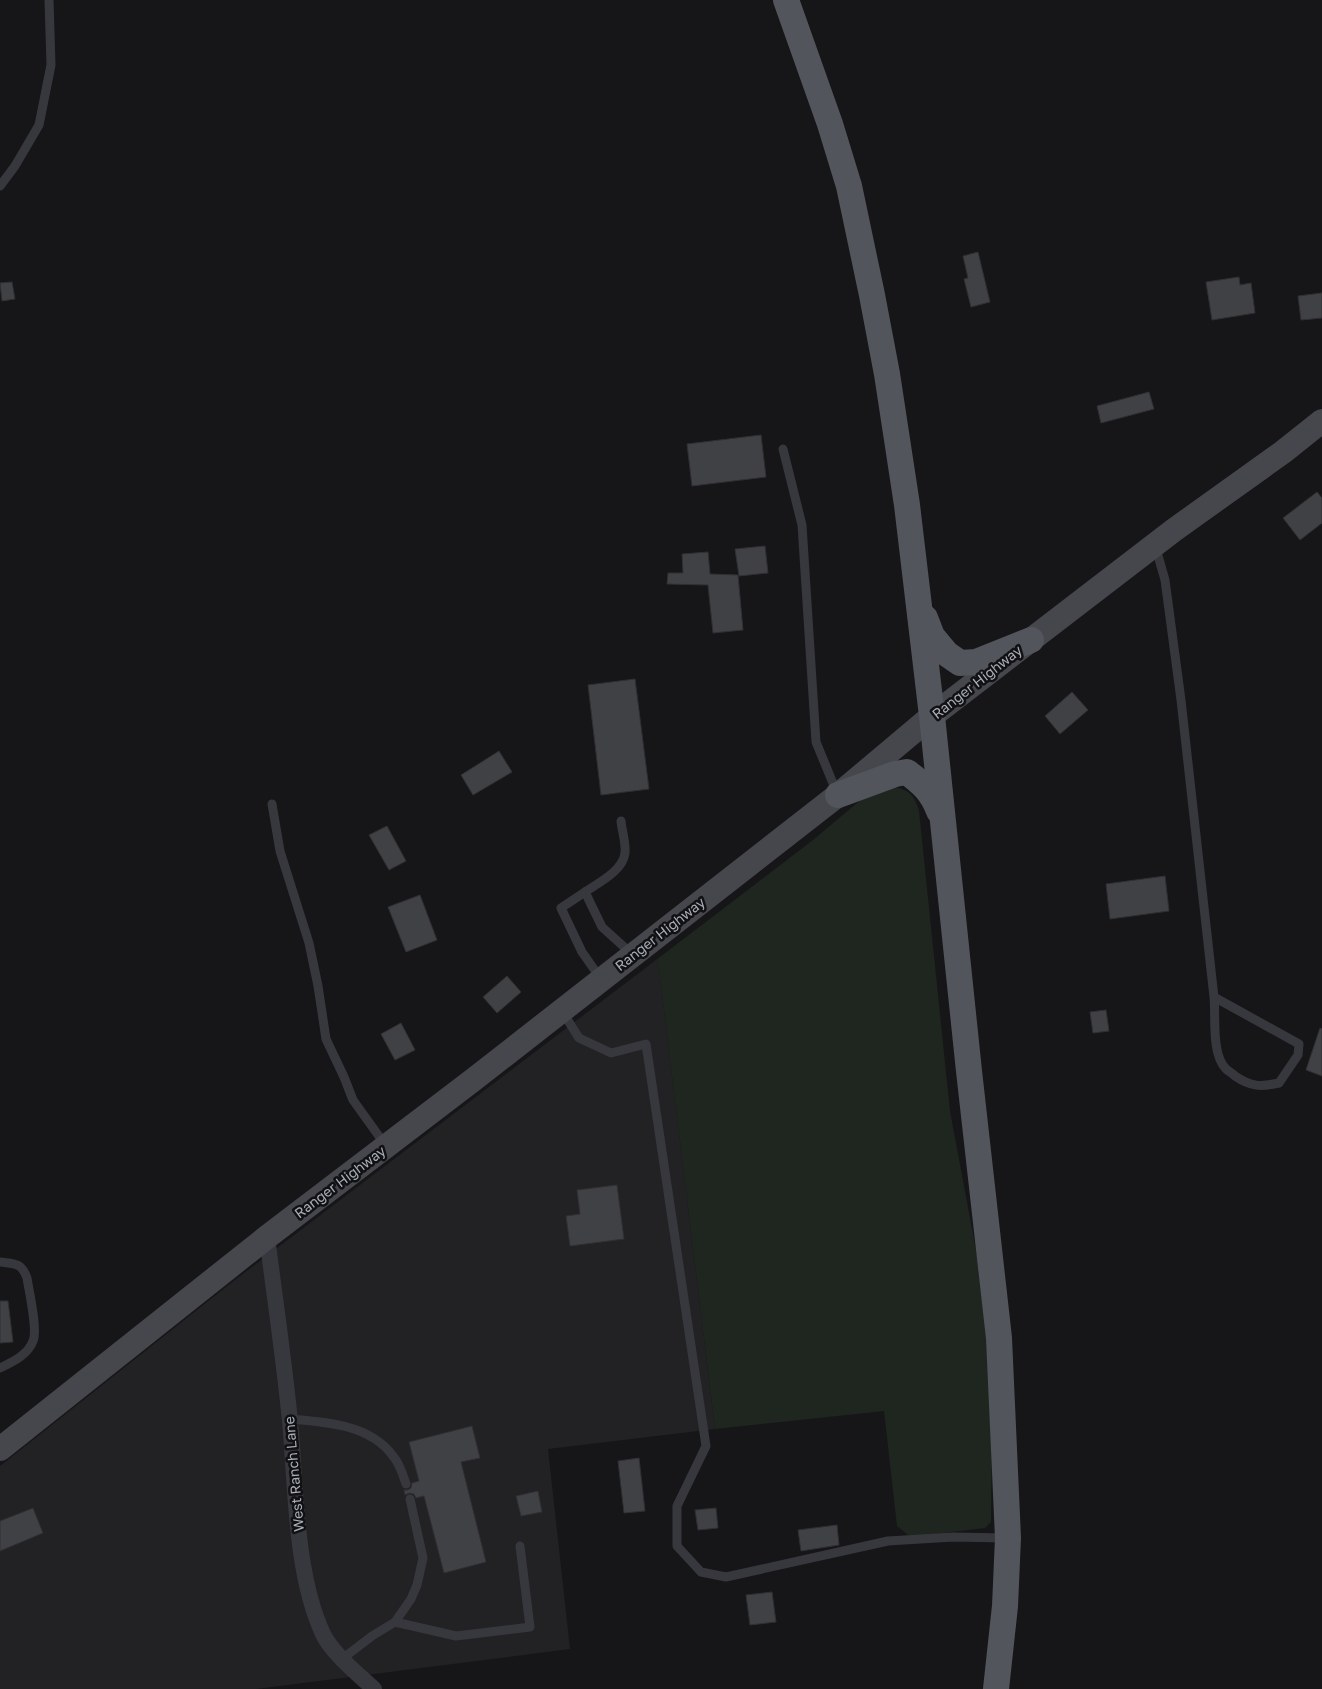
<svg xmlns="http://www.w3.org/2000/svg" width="1322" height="1689" viewBox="0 0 1322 1689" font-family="'Golos Text',sans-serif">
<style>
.built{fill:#222225}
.green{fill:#1e261f}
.building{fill:#404145;stroke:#303034}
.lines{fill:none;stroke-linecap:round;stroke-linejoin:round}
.lane{stroke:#37383d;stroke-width:9}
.street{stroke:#37383d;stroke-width:16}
.secondary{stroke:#45474d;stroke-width:24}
.primary{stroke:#53555c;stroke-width:26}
.labels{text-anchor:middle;stroke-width:5;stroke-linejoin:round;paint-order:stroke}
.street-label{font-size:14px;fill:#a8adb8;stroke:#111113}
</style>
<rect width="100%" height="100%" fill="#161618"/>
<path class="built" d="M656 960 659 968 715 1429 548 1449 570 1649 256 1689H0V1466L231 1283Z"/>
<path class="green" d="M887 785C906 790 913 790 919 811L950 1111 978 1261 987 1329 992 1423 991 1522 985 1528 918 1536 908 1535 897 1526 884 1411 715 1429 659 969 656 960 813 840 870 792Z"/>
<g class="building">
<path d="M978 252 990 302 971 307 964 279 968 278 963 256Z"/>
<path d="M1239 277 1240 285 1251 283 1255 313 1212 320 1206 282Z"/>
<path d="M12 282 15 299 2 301 0 283Z"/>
<path d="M1322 293V318L1301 320 1298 296Z"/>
<path d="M1149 392 1154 409 1101 423 1097 406Z"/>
<path d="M761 435 766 477 692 486 687 444Z"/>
<path d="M1317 492 1322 498V523L1300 540 1283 518Z"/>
<path d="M765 546 768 573 739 576 735 549Z"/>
<path d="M708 552 710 574 738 575 743 630 713 633 708 585 667 584 668 573H683L682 554Z"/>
<path d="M635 679 649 789 601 795 588 685Z"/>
<path d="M1072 692 1088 710 1060 734 1045 716Z"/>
<path d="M499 751 512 772 473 795 461 775Z"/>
<path d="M387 826 406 861 389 870 369 835Z"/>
<path d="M1165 876 1169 911 1110 919 1106 884Z"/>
<path d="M420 895 437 940 406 952 388 907Z"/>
<path d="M507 976 521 992 497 1013 483 997Z"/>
<path d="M1106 1010 1109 1031 1093 1033 1090 1012Z"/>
<path d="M401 1023 415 1050 395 1060 381 1034Z"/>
<path d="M1320 1028 1322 1029V1076L1306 1070Z"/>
<path d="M617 1185 624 1239 570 1246 566 1216 580 1214 577 1190Z"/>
<path d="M0 1301H8L13 1342 0 1343Z"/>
<path d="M472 1426 480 1458 461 1462 486 1562 444 1573 424 1496 416 1498 414 1494 409 1493 405 1495 404 1490H408L411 1488 412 1483 419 1481 409 1442Z"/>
<path d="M639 1458 645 1511 624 1513 618 1461Z"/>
<path d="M538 1491 542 1512 521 1516 516 1496Z"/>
<path d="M33 1508 43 1533 0 1551V1521Z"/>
<path d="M716 1508 718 1528 698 1530 695 1510Z"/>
<path d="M837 1525 839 1545 801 1551 798 1530Z"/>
<path d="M772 1592 776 1622 750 1625 746 1595Z"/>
</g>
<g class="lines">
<g class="lane">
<path d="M0 186 15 166 39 125 51 65 49 0"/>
<path d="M783 449 802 525 816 742 837 793"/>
<path d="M1155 545 1165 580 1181 700 1214 997C1216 1016 1211 1054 1226 1069 1228 1071 1232 1073 1235 1076 1251 1087 1261 1087 1279 1083L1298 1055 1299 1044 1214 997"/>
<path d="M272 804 280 851 309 943 318 986 326 1039 344 1077 353 1100 386 1146"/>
<path d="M621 821C622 831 626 843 625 853 623 871 598 883 585 892L602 927 633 955"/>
<path d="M585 892 561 908 582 952 601 979"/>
<path d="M562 1011 579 1038 611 1053 646 1044 706 1446 677 1506V1546L701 1572 726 1577 888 1541 953 1537 1006 1538"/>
<path d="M0 1262C15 1264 21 1262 27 1278 29 1291 38 1330 33 1341 28 1355 12 1362 0 1368"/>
<path d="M290 1419C325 1422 370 1424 393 1456 400 1464 403 1475 406 1484"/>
<path d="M395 1622 456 1636 530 1627 520 1546"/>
<path d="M342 1659 372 1636 395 1622 411 1599 417 1585 423 1558 410 1499"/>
</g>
<path class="street" d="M267 1237C275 1299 284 1360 290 1421 296 1487 295 1574 323 1634 331 1652 359 1675 374 1689"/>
<path class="secondary" d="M0 1449 267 1237 473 1080 838 795 932 716 1174 530 1283 452 1322 421"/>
<g class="primary">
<path d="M786 0 830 124 849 186 872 295 887 374 907 505 932 716 969 1071 999 1338 1008 1538 1005 1606 996 1689"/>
<path d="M925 618 932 636 947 654 960 663 976 662 1031 640"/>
<path d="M838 795 895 774 907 772C923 784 932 792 939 811"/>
</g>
</g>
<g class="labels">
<g class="street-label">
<text transform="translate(977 682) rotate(-38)" y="5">Ranger Highway</text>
<text transform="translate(660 934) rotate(-38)" y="5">Ranger Highway</text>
<text transform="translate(340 1182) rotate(-37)" y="5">Ranger Highway</text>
<text transform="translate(294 1474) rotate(-95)" y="5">West Ranch Lane</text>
</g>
</g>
</svg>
